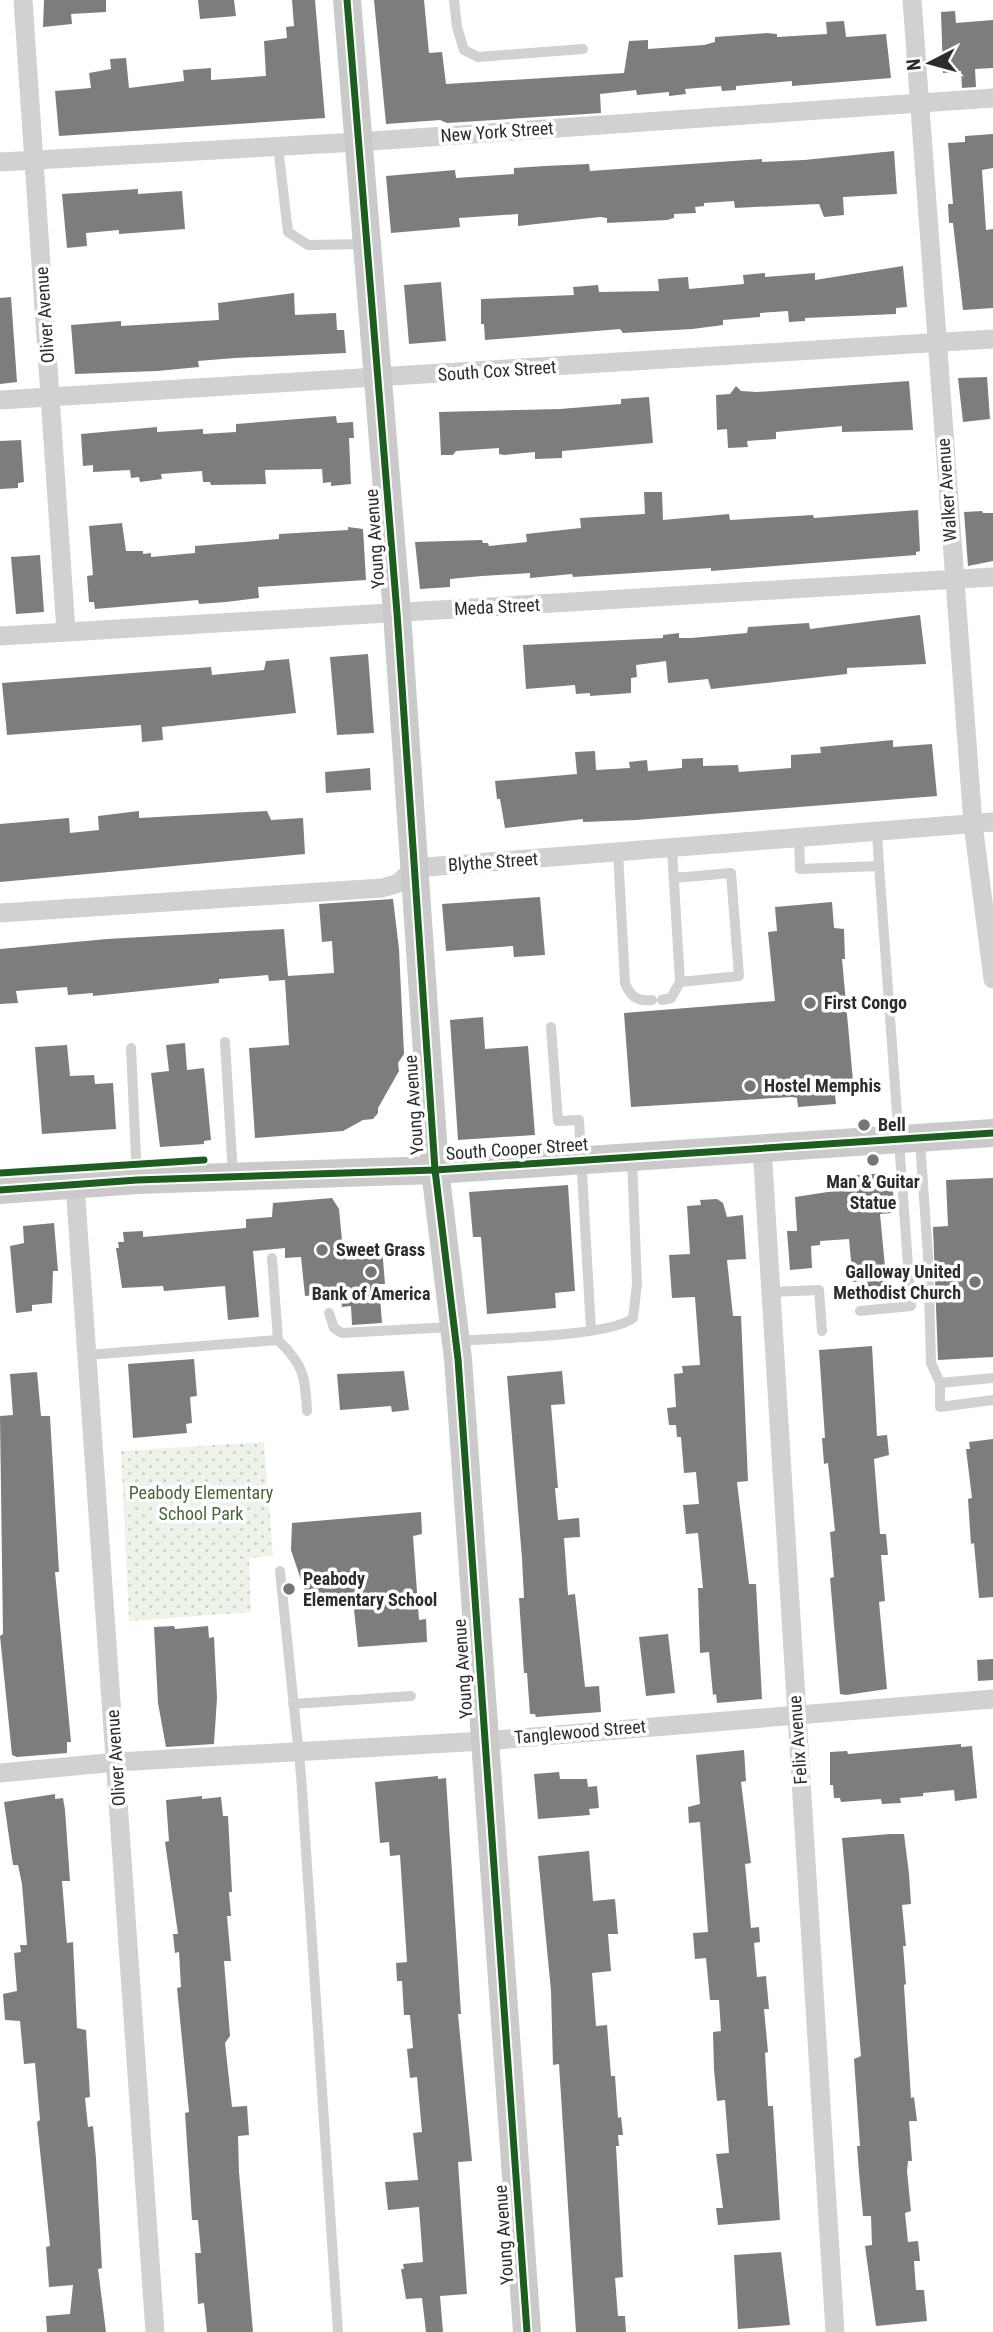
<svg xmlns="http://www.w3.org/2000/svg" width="993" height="2332" viewBox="0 0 993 2332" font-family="'Roboto Condensed',sans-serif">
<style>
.park{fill:url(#park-dots)}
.building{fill:#7d7d7d}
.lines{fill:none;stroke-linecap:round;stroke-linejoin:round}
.lane{stroke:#d1d1d1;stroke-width:10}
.street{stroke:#d1d1d1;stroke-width:19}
.secondary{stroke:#cacaca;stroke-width:28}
.cycleway-casing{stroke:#fff;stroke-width:11}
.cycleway{stroke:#1b5e20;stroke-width:7}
.poi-dot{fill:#767676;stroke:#fff;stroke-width:2.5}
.labels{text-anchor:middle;stroke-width:7;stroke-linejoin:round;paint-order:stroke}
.street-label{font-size:18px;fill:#2c2c2c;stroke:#fff}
.poi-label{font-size:18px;font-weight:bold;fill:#2c2c2c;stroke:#fff;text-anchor:start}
.park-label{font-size:18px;fill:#4b663b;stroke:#fff}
</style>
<defs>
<pattern id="park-dots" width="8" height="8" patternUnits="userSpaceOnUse" patternTransform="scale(1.75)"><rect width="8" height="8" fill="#eef3ea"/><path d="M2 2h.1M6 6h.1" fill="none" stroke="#ccd0c9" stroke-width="1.8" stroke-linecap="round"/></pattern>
</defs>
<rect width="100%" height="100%" fill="#fff"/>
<path class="park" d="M264 1442 273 1556 249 1558 251 1612 129 1621 121 1451Z"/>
<g class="building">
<path d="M44 0H106V12L71 14 72 24 43 27Z"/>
<path d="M198 0H234L236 16 200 19Z"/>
<path d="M292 0H315L325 118 59 136 55 91 91 88 89 73 111 69 110 59 126 58 129 88 184 81 183 70 211 68V80L266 76 264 41 287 38 286 27 294 26Z"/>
<path d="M374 0H424L429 53 442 52 446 84 624 73 629 41 648 40V49L704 45 715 42V37L767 33 777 34V37L827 34 826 22 844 21 846 37 886 34 891 78 792 86V81L736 86V90L722 91 721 86 685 89 686 94 669 96V92L637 95 636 90 600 94 601 113 447 123 440 120 386 124Z"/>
<path d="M955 11 956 23 993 20V68L975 69 976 87 962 88 961 71 943 73 941 12Z"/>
<path d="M993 134V168L982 170 986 230 993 229V308L963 310 953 223H949L948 204H953L948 143 965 142V136Z"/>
<path d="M894 151 897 194 843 197 844 215 824 217 819 204 735 208 734 201 704 203V206L695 207 696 213 674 214V218L667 220 607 223V218L600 217 518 226V214L459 218 460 227 391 233 386 176 455 170 456 178 514 174V168L545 166 589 164 590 171 762 159V162L804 160Z"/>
<path d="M138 189V194L182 191 185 229 119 234V230L86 233 87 246 67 248 62 194Z"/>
<path d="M903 266 907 307 896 308V314L805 318V321L789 322 788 311 760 313V317L723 320V325L692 329 623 333 620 329 485 340 484 324H481V299L574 295 573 287 598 285 599 292 659 291 658 279 688 277 689 289 744 284 743 275 765 273V277L815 273V280Z"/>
<path d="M441 282 446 341 409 344 404 285Z"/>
<path d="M294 293 295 315 336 313 337 330H344L346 353 235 358 198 361 199 367 157 371 75 374 71 325 121 321V326L219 320 218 303Z"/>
<path d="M11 297 17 382 0 384V298Z"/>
<path d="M987 377 990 419 963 422 958 378Z"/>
<path d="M909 381 913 430 842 432V426L776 432V439L747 441 748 447 728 448 727 429 717 430 716 395 730 394 736 386 741 391 757 392Z"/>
<path d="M649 397 653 443 562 451V458L535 459V452L504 455 499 454V448L456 451 453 455H441L439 412 560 409 621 404V399Z"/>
<path d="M336 416 337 423 353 422 354 438H349L351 484 331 486V482L323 483 322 469 265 470 266 484 211 485 210 482H203L202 471 161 474 162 479 140 482 139 477 131 478 130 470 93 472V465L83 466 81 434 157 427V432L203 429V434L236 432V424Z"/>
<path d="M21 440 24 482 18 483V488L0 489V441Z"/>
<path d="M644 492H662L663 520 729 514 730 520 813 515 814 518 918 510 920 551 916 552V555L711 571V568L573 577 572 574 530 578V573L482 576 450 579V587L420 589 415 542 482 540 483 543H488L489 546 527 542 526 534 581 528 580 518 645 514Z"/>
<path d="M982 511 983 513H993V561L968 566 964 512Z"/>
<path d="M122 523 126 551H143V554L151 553V557L195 553V546L279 539V534L348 530V527L363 529 366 580 258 587 259 598 226 602 199 604 198 600 95 609 94 602H89L87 576 93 575 89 526Z"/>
<path d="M40 555 44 612 16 614 11 557Z"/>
<path d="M920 615 926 664 847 668V674L711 689 708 679 668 683 666 661 636 665 637 677 631 678V693L590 696V693L576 694 575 685 526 689 523 645 663 638V635L679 633V638H691L747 633 748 627 809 623 810 629Z"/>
<path d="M368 654 374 733 337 735 330 657Z"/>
<path d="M289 659 296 713 162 727 163 740 142 742 141 725 7 735 2 683 211 667 212 675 264 670 266 661Z"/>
<path d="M893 740V747L932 744 937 796 636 820 583 822V819L505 828 500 799H497L495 781 577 774 575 752 595 751 596 770 630 768 629 762 647 760 648 771 682 768V759L703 758V766L738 765 739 772 791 768V755L821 753 820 747Z"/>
<path d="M370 768 371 790 326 793 325 772Z"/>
<path d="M139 811V818L267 811 271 820 303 818 305 854 0 882V824L69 818 70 833 99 830 98 816Z"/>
<path d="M540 897 545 955 514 957 513 946 446 951 442 904Z"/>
<path d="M393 899 399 949 404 1054 398 1063 399 1071 378 1108V1113L373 1119 363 1120 343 1131 255 1138 249 1048 289 1045 285 980 269 981 268 975 219 979V983L93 996V993L68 995 67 987 16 991 18 1003 0 1004V949L107 939 284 929 288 976 334 973 332 941 322 942 319 904Z"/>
<path d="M832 902 834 928 844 929 845 959H842L854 1092 835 1095 836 1104 798 1107 797 1098 792 1097 631 1107 624 1013 775 1001 768 932 777 931 775 907Z"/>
<path d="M483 1017 485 1049 528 1046 535 1135 458 1140 450 1020Z"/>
<path d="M185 1043 187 1070 204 1068 211 1140 204 1141V1144L160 1147 151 1073 169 1071 166 1045Z"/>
<path d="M67 1045 70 1076 94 1075 95 1084 113 1083 116 1129 42 1134 35 1047Z"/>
<path d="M887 1173V1176H892L894 1205H890L891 1213 880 1214 887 1288 868 1290 867 1280 853 1282 849 1239 820 1241V1245L811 1246 812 1268 790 1270 787 1231H797L795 1197 841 1190V1180H845V1176Z"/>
<path d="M993 1178V1357L938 1360 933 1227 948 1226 946 1180Z"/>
<path d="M568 1185 575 1291 555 1293 556 1308 487 1314 481 1237H473L469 1192Z"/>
<path d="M332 1198 339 1209 343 1251 382 1248 385 1284H379L382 1323 352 1325 351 1306 342 1307 340 1293 305 1296 301 1257 285 1258V1248L253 1251 259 1317 228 1320 225 1286 164 1291 163 1286 122 1288 116 1248H119L118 1242H124L123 1232 143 1231V1237L246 1228V1219L272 1217 273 1203Z"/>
<path d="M717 1199 723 1203 727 1217 743 1215 746 1259 727 1260 733 1316H741L748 1481 737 1482 749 1584H756L762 1699 717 1703 716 1694 713 1695 709 1652 700 1653 698 1588H703L698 1533 686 1534 683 1505 699 1504 696 1472 684 1473 681 1437H677L676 1425H669L667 1408 676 1407 674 1374 683 1373 682 1366 700 1365 695 1297 672 1298 669 1255 690 1254 687 1206 701 1205 700 1200Z"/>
<path d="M54 1223 58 1271H53L52 1303 32 1305V1311L16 1313 10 1246 24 1243 23 1226Z"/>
<path d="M872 1346 877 1436 887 1435 889 1455 874 1459 880 1534H886L888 1555H881L885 1601 879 1602 887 1689 846 1695 840 1694 830 1578 834 1577 830 1532 835 1531 828 1463 824 1464 822 1438H825L819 1350Z"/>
<path d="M194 1359 197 1396 190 1397 192 1423 186 1424 187 1433 133 1438 128 1364Z"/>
<path d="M404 1371 409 1410 392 1412 391 1406 340 1410 337 1374Z"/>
<path d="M562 1371 565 1404 551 1405 558 1488H555L558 1520 579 1518 580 1537 564 1538 568 1595 575 1594 585 1687 599 1686 601 1712 536 1717 535 1714H530L527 1673H524L519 1598H524L522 1558 507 1376Z"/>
<path d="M37 1372 41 1416H50L59 1572H55L71 1742H67V1753L17 1757 12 1755 0 1636 3 1634 0 1416 13 1415 10 1374Z"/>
<path d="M993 1439V1597L979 1598 974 1543 971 1544 968 1499 972 1498 966 1449H970L969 1442Z"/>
<path d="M421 1512 422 1534 413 1536 419 1620 426 1619 427 1642 358 1647 353 1600 308 1601 291 1550 292 1523Z"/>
<path d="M174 1626 175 1629 208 1626 209 1638 214 1637 217 1698 214 1744 166 1747 158 1703 154 1627Z"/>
<path d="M668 1634 675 1693 646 1696 639 1637Z"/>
<path d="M993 1659V1680L978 1681 977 1660Z"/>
<path d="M961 1744V1747L972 1746 977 1798 955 1801 954 1790 923 1793V1796L900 1798 901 1803 882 1804 881 1799 841 1802 840 1798H834L833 1785H830V1752L847 1751 848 1754Z"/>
<path d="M744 1750 746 1781 741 1782 751 1863 745 1864 751 1928 759 1927 760 1942 754 1943 757 1977 766 1976 769 2009H764L768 2052 765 2053 768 2106H773L780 2220 718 2225 716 2208H723L716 2154 729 2153 725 2100 717 2101 714 2069 713 2032 721 2031 719 2000H710L706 1958 695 1959 693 1933 708 1932 700 1822 689 1823 688 1807 700 1804 696 1755Z"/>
<path d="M559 1772 560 1779H587L588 1787 597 1786 599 1808 589 1809 590 1815 538 1819 534 1774Z"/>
<path d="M438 1776V1779L446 1778 461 2014H458L472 2161 458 2162 467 2294 440 2296 443 2332H426L422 2298 406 2299 401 2269H404L403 2264 423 2262 419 2207 388 2210 385 2182 418 2180 413 2133 422 2132 417 2077 410 2078 407 2049 413 2048 410 2015H404L402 1981H397L396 1963 407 1962 400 1855 390 1856 389 1842 380 1843 375 1782Z"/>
<path d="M55 1794V1799L63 1798 65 1810 70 1881H62L67 1943 73 1942 77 2028 86 2030 90 2097 85 2098 88 2127 93 2126 96 2159 102 2268 98 2269 106 2332H47L46 2316 70 2314 73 2285 49 2287 46 2247 50 2246 37 2122 40 2120 35 2063 24 2064 20 2021 5 2020 3 1994 17 1991 14 1953 21 1952 20 1945H27L22 1884 18 1865H13L4 1802Z"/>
<path d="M202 1796V1799L221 1797 223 1816H228L232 1892H229L231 1916H227L231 1961H224L230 2036 225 2043 232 2107 247 2106 249 2135 238 2136 239 2172 253 2332H207L204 2303 198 2304 195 2253H201L198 2220H192L185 2113 189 2112 177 1988 181 1987 179 1952 175 1953 173 1934H178L165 1842 169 1841 166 1800Z"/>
<path d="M890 1834H904L909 1874 911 1904 902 1905 906 1946H903L906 1984 904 1985 911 2098 914 2097 917 2121H909L912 2161H908L907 2171 911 2211 905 2213 908 2242 918 2241 920 2261H914L916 2290H924L927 2321 876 2326 865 2246 872 2245 871 2216H863L859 2173 857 2146H860L854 2059 861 2056 842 1838Z"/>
<path d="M589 1851 593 1901 615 1899 618 1934H608L611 1971 592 1973 596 2026 607 2025 611 2076H615L618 2118 621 2117 623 2135H618L619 2146H616L623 2277 615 2278 618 2316H625L626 2332H576L559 2064 553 2065 551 1991 538 1856Z"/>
<path d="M781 2252 790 2325 738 2329 734 2255Z"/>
</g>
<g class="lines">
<g class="lane">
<path d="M454 0 457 27 464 50 478 57 583 49"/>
<path d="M278 147 288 232 308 245 366 244"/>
<path d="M877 832 879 866"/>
<path d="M799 838 800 869 879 866 911 1306 860 1311"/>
<path d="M672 849 680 982 739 976 731 873 674 878"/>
<path d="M618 852 625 983C630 996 637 1002 652 1000"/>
<path d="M662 1000 671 998 680 982"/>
<path d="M551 1027 558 1121 579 1120 591 1330"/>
<path d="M225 1042 233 1176"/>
<path d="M131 1048 137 1179"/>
<path d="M920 1141 928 1256 931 1363 940 1383"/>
<path d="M771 1292 819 1290 822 1331"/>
<path d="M329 1313 334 1328 342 1333 451 1327"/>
<path d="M278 1340C304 1365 305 1376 307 1411"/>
<path d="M457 1341C492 1338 610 1337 633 1318L637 1284 632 1159"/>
<path d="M87 1355 278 1340 272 1258"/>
<path d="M993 1378 940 1383V1407L993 1400"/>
<path d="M280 1571 301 1775 338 2332"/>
<path d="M293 1704 411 1696"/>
</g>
<g class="street">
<path d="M23 0 66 631"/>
<path d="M912 0 973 824 993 979"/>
<path d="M0 162 357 142 993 98"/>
<path d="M0 400 993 339"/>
<path d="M0 636 993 577"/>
<path d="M0 913 382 888 399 883 414 868 993 822"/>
<path d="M762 1147 835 2332"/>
<path d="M75 1185 155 2332"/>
<path d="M0 1773 117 1762 484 1741 993 1699"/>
</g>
<g class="secondary">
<path d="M347 0 397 613 435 1170 458 1359 527 2332"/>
<path d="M0 1190 137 1180 435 1170 993 1133"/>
</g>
<g class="cycleway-casing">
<g id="cycleway">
<path d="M347 0 397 613 435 1170 458 1359 527 2332"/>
<path d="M0 1173 204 1160"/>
<path d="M0 1190 137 1180 435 1170 993 1133"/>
</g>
</g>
<use href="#cycleway" class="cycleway"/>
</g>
<g class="poi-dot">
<circle cx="810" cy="1003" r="7"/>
<circle cx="750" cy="1086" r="7"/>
<circle cx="864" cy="1125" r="7"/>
<circle cx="873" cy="1160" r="7"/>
<circle cx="322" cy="1250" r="7"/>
<circle cx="371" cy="1272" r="7"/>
<circle cx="975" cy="1282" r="7"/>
<circle cx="289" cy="1589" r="7"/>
</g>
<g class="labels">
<g class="street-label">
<text transform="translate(497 132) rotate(-4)" y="6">New York Street</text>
<text transform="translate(45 315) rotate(-94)" y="6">Oliver Avenue</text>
<text transform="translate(497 371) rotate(-4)" y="6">South Cox Street</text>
<text transform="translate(947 490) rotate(-94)" y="6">Walker Avenue</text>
<text transform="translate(375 539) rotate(-94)" y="6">Young Avenue</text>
<text transform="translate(497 607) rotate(-3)" y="6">Meda Street</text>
<text transform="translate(493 862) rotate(-4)" y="6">Blythe Street</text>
<text transform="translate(414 1105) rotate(-94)" y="6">Young Avenue</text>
<text transform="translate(517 1149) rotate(-4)" y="6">South Cooper Street</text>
<text transform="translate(463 1669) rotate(-94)" y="6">Young Avenue</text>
<text transform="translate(580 1732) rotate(-5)" y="6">Tanglewood Street</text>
<text transform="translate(798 1740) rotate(-94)" y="6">Felix Avenue</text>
<text transform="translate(116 1758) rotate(-94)" y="6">Oliver Avenue</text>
<text transform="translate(504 2235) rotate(-94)" y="6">Young Avenue</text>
</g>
<g class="poi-label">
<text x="824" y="1009">First Congo</text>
<text x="764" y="1092">Hostel Memphis</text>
<text x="878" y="1131">Bell</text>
<text x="873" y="1188" text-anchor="middle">Man &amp; Guitar<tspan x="873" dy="21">Statue</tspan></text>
<text x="336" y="1256">Sweet Grass</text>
<text x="961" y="1278" text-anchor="end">Galloway United<tspan x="961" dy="21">Methodist Church</tspan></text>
<text x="371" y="1300" text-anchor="middle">Bank of America</text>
<text x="303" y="1585">Peabody<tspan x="303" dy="21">Elementary School</tspan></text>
</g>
<g class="park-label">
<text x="201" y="1499">Peabody Elementary<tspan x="201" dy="21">School Park</tspan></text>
</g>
</g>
<g transform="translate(930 63) rotate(264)" stroke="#ffffff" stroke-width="5" paint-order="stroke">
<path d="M0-5L12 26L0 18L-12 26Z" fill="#2c2c2c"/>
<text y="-10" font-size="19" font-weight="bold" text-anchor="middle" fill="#2c2c2c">N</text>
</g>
</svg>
